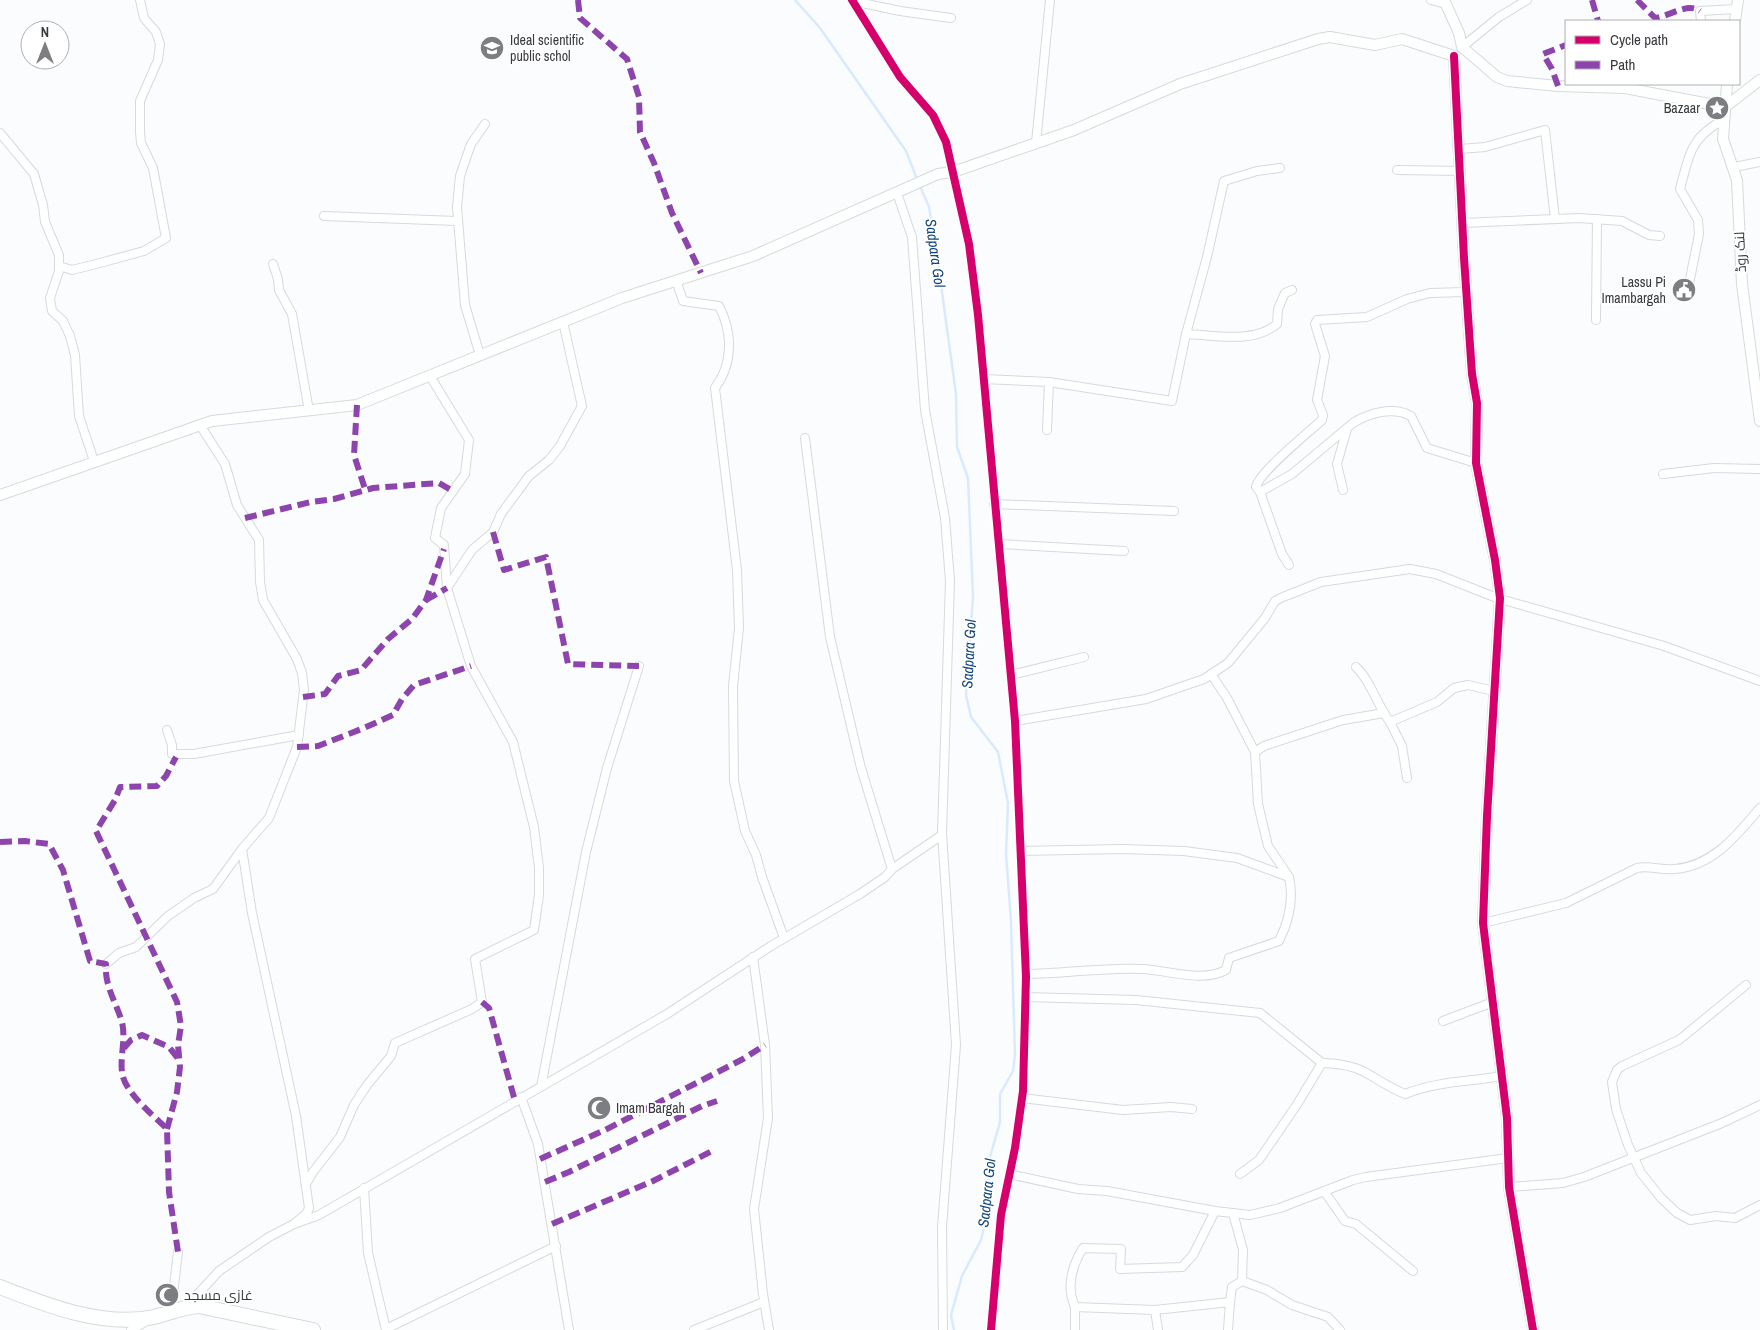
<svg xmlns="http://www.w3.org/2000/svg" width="1760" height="1330" viewBox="0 0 1760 1330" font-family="'Archivo Narrow',Cairo,sans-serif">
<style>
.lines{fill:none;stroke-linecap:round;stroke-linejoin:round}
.stream{stroke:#daeafe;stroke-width:2.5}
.street-casing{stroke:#d7d9db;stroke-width:10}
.secondary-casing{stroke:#d7d9db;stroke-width:12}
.highway-casing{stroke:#d7d9db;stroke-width:16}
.street{stroke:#feffff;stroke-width:8}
.secondary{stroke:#feffff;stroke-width:10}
.highway{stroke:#feffff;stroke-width:14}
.quiet{stroke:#8e44ad;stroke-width:6;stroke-dasharray:12 6;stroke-linecap:butt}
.cycleway-casing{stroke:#fff;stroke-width:11}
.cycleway{stroke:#d6006c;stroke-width:8}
.labels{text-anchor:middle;stroke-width:4;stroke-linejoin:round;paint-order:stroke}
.poi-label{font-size:14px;fill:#393a3e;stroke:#fff;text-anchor:start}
.street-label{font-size:14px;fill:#393a3e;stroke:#fff}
.water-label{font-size:15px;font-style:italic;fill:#14487d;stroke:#fff}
</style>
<rect width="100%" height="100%" fill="#fbfcfe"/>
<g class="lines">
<g class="stream">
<path d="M795 0 820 28 906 151 917 179"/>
<path d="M919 184 929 207 938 263 956 394 957 447 968 478 973 596 966 695 971 717 998 752 1008 803 1006 854 1011 921 1015 1055 1013 1071 1000 1094V1122L988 1164 989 1207 981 1240 962 1276 951 1315 954 1330"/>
</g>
<g class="street-casing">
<g id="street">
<path d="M852 0 900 77 933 115 946 142 969 244 978 315 1015 721 1026 977 1023 1091 1015 1148 1001 1215 991 1330"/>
<path d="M1431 0 1446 4"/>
<path d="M853 1 900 11 951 18"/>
<path d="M1701 21 1700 11 1737 9"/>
<path d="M1462 47 1499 17 1527 0"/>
<path d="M0 133 34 174 43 205 45 222 59 255V271L50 298 52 311 63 321 70 336 75 355 79 416 94 461"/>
<path d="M1036 143 1050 0"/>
<path d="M1460 149 1485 147 1545 130 1555 219"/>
<path d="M1734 167 1760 162"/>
<path d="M1397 170 1461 171"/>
<path d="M897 193 912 237 925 410 945 518 950 581 942 833 956 1045 942 1227 943 1330"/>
<path d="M324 216 457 221"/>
<path d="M1463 223 1579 218 1622 221 1649 235 1660 236"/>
<path d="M273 264 278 279 279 290 292 314 309 411"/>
<path d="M59 266 72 270 100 263 144 251 166 238 153 168 141 143 140 132V101L158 60 160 44 156 32 144 18 140 0"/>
<path d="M676 280 683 301 719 306C733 333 733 364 715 388L737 570 739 628 733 686 734 781 745 831 756 855 762 877 784 938"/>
<path d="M1689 284 1699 234 1698 220 1680 189C1689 155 1690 138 1723 120"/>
<path d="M1466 292 1430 293 1407 299 1367 317 1317 320 1315 324 1325 356 1317 400 1323 415 1322 420C1307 434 1260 471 1256 487L1260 492 1292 474 1353 423C1369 413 1393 406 1411 416L1427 448 1476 463"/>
<path d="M1596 320 1597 219"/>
<path d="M1186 334C1214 335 1254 344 1277 324L1278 309 1285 293 1292 290"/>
<path d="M480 355 465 305 457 207 460 176 471 144 485 124"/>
<path d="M430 376 469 440 465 474 441 508 435 538 444 545 447 588"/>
<path d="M983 379 1049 382 1047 430"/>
<path d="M1049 382 1172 401 1186 334 1207 257 1224 181 1257 171 1280 168"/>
<path d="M1663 474 1714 468 1760 469"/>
<path d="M1343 490 1337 464 1347 429"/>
<path d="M1260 492 1282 554 1289 565"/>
<path d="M994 504 1174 511"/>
<path d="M999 544 1124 551"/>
<path d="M1356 667C1371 681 1377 705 1390 722L1437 702 1454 688 1468 685 1494 691"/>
<path d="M1211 674 1227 698 1255 752 1264 746 1343 720 1384 713"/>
<path d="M1011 675 1084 657"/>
<path d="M1015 721 1146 699 1204 679 1228 663 1265 618 1275 601 1283 597 1321 582 1410 569 1436 574 1497 598 1664 646 1760 681"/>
<path d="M1390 722 1402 746 1407 778"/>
<path d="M167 730 172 745V754H194L299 735"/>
<path d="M1255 752 1258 804 1268 846 1289 877"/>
<path d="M1021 851 1122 849 1184 851 1237 858 1289 877C1294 899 1289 921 1279 941L1229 958 1226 970C1201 983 1168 970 1142 969 1103 967 1064 974 1026 974"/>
<path d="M892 869 942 835"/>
<path d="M1483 923 1566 903 1637 868C1650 865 1662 871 1675 869 1713 866 1737 835 1760 808"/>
<path d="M753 957 765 1045 768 1118 754 1209 763 1294 769 1330"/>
<path d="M106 964 119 953 136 947 168 916 194 898 213 889 242 849 269 818 297 747 304 690 302 673 297 659 263 600 260 582 259 540 237 505 225 464 200 425"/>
<path d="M1746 985 1679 1040 1622 1066 1617 1070 1612 1082 1616 1109 1628 1145 1641 1173 1661 1198 1677 1213 1690 1220 1716 1216 1735 1218 1760 1205"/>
<path d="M1025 997 1136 1000 1260 1013 1322 1063"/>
<path d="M1443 1021 1493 1002"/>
<path d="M541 1087 586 852 607 768 639 666"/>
<path d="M521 1097 538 1144 569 1330"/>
<path d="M1022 1098 1123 1110 1171 1107 1192 1109"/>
<path d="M1009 1174 1078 1189 1107 1191 1215 1211 1250 1215 1280 1208 1353 1180 1366 1177 1508 1158"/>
<path d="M1240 1174 1259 1160 1296 1106 1322 1063C1367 1064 1369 1079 1405 1094 1438 1081 1468 1082 1502 1076"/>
<path d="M306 1184 313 1172 340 1137 354 1105 367 1085 391 1056 395 1043 472 1009 482 1002 475 959 534 930 539 895V868L534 827 513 742 471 666 447 588 472 550 493 532 501 514 529 476 549 460 560 446 582 406 563 322"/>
<path d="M1509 1187 1563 1183 1584 1177 1722 1123 1760 1105"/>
<path d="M364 1188 368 1253 386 1330"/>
<path d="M1324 1191 1345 1221 1356 1224 1413 1271"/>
<path d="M294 1224 319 1215 667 1014 771 946 860 894 885 877 892 869 861 768 830 637 805 438"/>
<path d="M1242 1281 1267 1290 1292 1305 1328 1317 1340 1330"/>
<path d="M1230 1302 1232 1287 1242 1281 1243 1250 1233 1213"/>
<path d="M186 1307 219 1271 269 1237 294 1224 307 1213 309 1208 296 1116 252 913 242 849"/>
<path d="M1075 1307C1066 1287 1072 1266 1083 1248L1121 1249 1120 1269 1182 1267 1193 1255 1215 1211"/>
<path d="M1155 1310 1230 1302 1228 1330"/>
<path d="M171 1311 178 1252"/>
<path d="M386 1329 556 1246"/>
<path d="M131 1330 145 1322"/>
<path d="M694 1330 764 1302"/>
<path d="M1075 1330V1307L1155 1310 1158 1330"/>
</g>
</g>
<g class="secondary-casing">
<g id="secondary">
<path d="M1444 0 1459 33 1462 47 1497 77 1507 81 1558 86 1625 88 1725 107 1760 80"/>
<path d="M1735 21 1738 0"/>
<path d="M1454 56 1464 258 1472 374 1477 403 1476 463 1495 560 1500 598 1487 816 1483 923 1507 1118 1509 1187 1533 1330"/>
<path d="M1727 84 1723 139 1737 180 1742 284 1760 421"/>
<path d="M0 495 212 421 357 405 622 298 753 256 938 174 953 172 1074 130 1180 84 1318 39 1330 37 1375 45 1402 39 1454 56"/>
</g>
</g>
<g class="highway-casing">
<path id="highway" d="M0 1287C46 1305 103 1328 154 1317 170 1313 182 1307 199 1306L313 1330"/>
</g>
<use href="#street" class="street"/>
<use href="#secondary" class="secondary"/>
<use href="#highway" class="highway"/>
<g class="quiet">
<path d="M578 0 580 18 627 59 639 97 640 132 654 163 672 213 701 273"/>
<path d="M1592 0 1598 21"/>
<path d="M1637 0 1655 18C1670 16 1688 2 1700 11"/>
<path d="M1558 86 1552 69 1543 54 1566 45"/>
<path d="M357 405 354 455 365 489"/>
<path d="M245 518 311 502 334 499 373 488 439 483 453 491"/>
<path d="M493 532 504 570 546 557 568 664 639 666"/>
<path d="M426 600 447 588"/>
<path d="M303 697 325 694 338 676 361 670 388 639 412 619 426 600 444 549"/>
<path d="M297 747 318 746 364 728 393 715 402 699 414 685 471 666"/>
<path d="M0 842 25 841 49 844 63 870 90 961 106 964C104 985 116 1002 122 1022 126 1039 120 1056 122 1072 124 1092 153 1115 167 1129L169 1192 178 1252"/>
<path d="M482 1002 489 1008 515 1101"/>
<path d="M124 1048 131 1040 142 1035 169 1047 180 1061"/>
<path d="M167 1129 177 1092 180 1067 178 1045 181 1026 177 1002 96 831 115 800 120 787 157 786 166 776 176 757"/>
<path d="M540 1159 605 1130 743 1059 765 1045"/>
<path d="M545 1182 569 1172 702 1106 717 1101"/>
<path d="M552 1224 653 1181 714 1150"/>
</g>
<g class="cycleway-casing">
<g id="cycleway">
<path d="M852 0 900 77 933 115 946 142 969 244 978 315 1015 721 1026 977 1023 1091 1015 1148 1001 1215 991 1330"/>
<path d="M1454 56 1464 258 1472 374 1477 403 1476 463 1495 560 1500 598 1487 816 1483 923 1507 1118 1509 1187 1533 1330"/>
</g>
</g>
<use href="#cycleway" class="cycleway"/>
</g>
<defs>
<g id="school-disc" transform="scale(1.25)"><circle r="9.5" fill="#7d7e81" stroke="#fff"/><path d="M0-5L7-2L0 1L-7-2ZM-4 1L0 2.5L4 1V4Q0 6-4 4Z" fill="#fff"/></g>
<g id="sight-disc" transform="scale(1.25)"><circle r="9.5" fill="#7d7e81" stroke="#fff"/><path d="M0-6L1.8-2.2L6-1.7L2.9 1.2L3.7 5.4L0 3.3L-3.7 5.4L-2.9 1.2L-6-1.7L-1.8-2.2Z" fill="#fff"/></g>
<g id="civic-disc" transform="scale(1.25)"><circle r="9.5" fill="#7d7e81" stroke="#fff"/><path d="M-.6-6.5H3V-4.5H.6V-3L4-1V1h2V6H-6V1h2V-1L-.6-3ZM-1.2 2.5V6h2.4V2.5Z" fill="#fff"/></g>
<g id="mosque-disc" transform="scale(1.25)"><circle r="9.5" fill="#7d7e81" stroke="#fff"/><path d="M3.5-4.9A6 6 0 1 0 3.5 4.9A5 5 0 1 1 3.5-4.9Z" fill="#fff"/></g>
</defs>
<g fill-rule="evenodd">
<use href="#school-disc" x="492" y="48"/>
<use href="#sight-disc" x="1717" y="108"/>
<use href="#civic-disc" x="1684" y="290"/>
<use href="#mosque-disc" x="599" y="1108"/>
<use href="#mosque-disc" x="167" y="1295"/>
</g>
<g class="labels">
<g class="poi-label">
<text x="510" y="45">Ideal scientific<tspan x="510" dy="16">public schol</tspan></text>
<text x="1700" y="113" text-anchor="end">Bazaar</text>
<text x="1666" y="287" text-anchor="end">Lassu Pi<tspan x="1666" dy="16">Imambargah</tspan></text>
<text x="616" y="1113">Imam Bargah</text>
<text x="184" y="1300">غازی مسجد</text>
</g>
<g class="street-label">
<text transform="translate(1740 252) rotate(-93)" y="5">لنک روڈ</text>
</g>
<g class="water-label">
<text transform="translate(935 253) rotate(82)" y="5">Sadpara Gol</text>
<text transform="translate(969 654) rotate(-87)" y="5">Sadpara Gol</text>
<text transform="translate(987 1193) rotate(-84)" y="5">Sadpara Gol</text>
</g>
</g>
<rect x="1565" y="20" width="175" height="65" fill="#ffffff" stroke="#b0b0b2"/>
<rect x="1575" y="36" width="25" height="8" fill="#d6006c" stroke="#b0b0b2"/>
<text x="1610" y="45" font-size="15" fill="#393a3e">Cycle path</text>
<rect x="1575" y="61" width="25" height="8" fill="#8e44ad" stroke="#b0b0b2"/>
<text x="1610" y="70" font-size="15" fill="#393a3e">Path</text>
<g transform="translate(45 45)"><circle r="24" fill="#ffffff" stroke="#b0b0b2"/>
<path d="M0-4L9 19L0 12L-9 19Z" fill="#7d7e81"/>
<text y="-8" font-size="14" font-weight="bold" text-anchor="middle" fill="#393a3e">N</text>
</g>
</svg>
